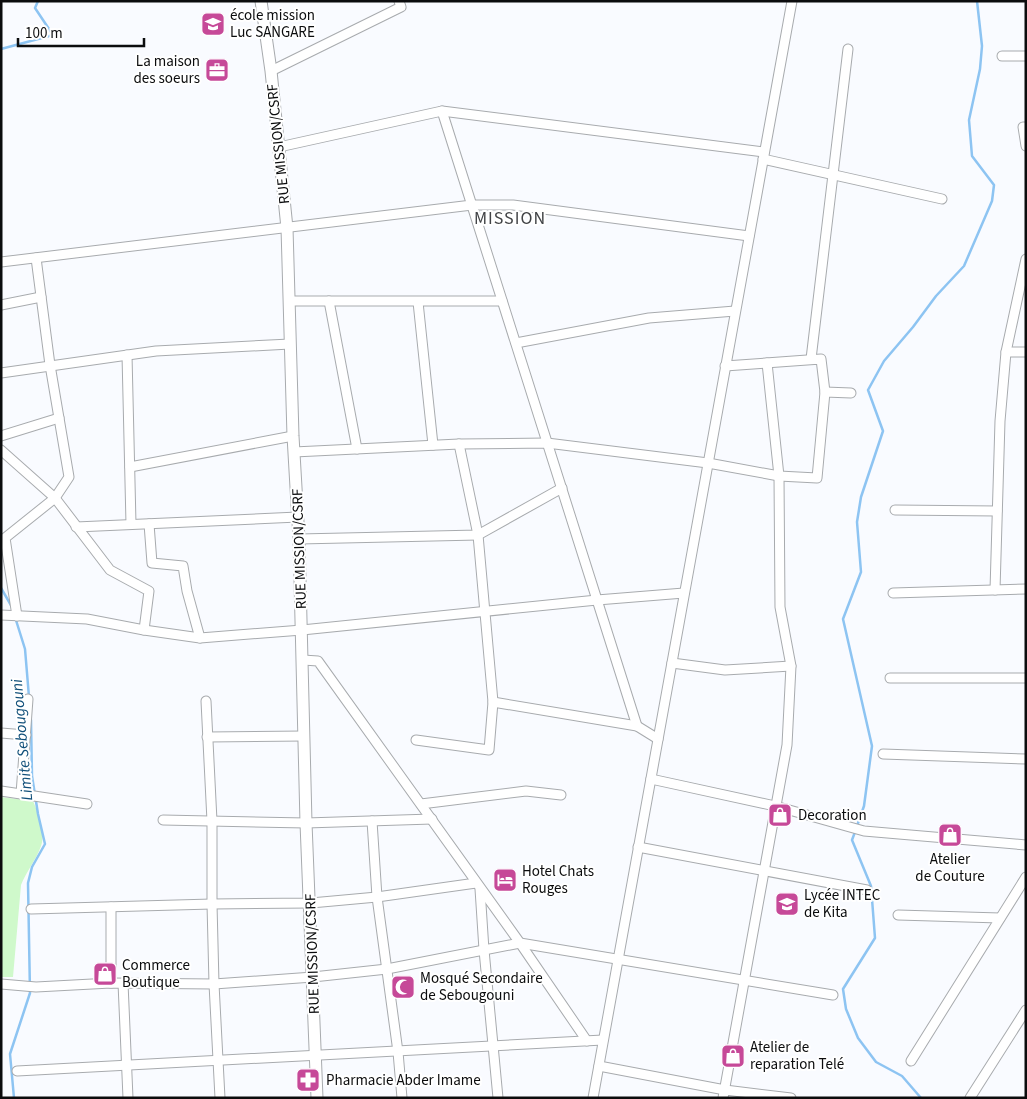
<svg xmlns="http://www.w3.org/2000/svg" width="1027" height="1099" viewBox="0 0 1027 1099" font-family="'Source Sans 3',sans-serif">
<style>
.green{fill:#cff9cb}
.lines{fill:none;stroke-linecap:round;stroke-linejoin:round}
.stream{stroke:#8dc4f2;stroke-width:2.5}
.minor-casing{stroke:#a8abae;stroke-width:11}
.major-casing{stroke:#a8abae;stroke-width:13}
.minor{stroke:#fff;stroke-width:9}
.major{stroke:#fff;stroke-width:11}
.labels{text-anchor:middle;stroke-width:4;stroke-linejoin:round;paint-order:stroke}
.poi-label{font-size:15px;fill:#0b0c0d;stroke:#fff;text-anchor:start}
.street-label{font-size:15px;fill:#0b0c0d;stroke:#fff}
.water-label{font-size:16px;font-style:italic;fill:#104f79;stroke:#fff}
.quarter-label{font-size:18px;letter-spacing:1px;fill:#414346;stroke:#fff}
</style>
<rect width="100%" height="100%" fill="#f9fbff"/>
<path class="green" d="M1 797 33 801C38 813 46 833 41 846 36 860 26 872 21 885L13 977H1Z"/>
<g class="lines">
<g class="stream">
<path d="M1 49 53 35 35 8 38 1"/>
<path d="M1 588 12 607"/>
<path d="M15 617 25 649 29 697"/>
<path d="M857 826 864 806 872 746 843 619 861 572 857 522 861 497 883 431 868 390 884 361 913 327 936 296 964 266 992 201 994 185 972 156 969 120 980 69 982 46 977 1"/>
<path d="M855 832 852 840 871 886 875 938 843 989 846 1009 858 1038 876 1062 902 1076 921 1098"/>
<path d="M14 1098 10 1054 30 993 28 883 32 867 45 844 38 814 32 776 31 720"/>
</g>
<g class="minor-casing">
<g id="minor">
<path d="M1002 56H1026"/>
<path d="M271 71 401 7 399 1"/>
<path d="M442 111 637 726"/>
<path d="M1026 127H1023L1026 146"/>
<path d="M279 147 442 111 764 152"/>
<path d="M763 159 942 199"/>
<path d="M1 262 472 205H513L749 236"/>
<path d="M290 301H502"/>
<path d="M329 301 357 449"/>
<path d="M418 302 433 445"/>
<path d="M1 305 41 297"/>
<path d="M516 343 649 318 735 311"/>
<path d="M1006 352H1026"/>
<path d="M127 355 131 524"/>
<path d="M811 359 848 49"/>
<path d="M725 366 821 359 825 392"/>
<path d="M1 373 156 351 290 344"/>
<path d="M1 436 59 418"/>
<path d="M1 450 55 498 110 570 149 591 144 630"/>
<path d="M294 452 459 444 547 443 708 463 779 476 817 478 825 392 851 393"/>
<path d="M130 467 293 436"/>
<path d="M895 510 997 511"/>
<path d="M149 524 152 563 183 566 187 591 200 638"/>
<path d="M76 527 298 517"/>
<path d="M299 539 478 535 562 488"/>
<path d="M995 590 1000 421 1006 352 1026 259"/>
<path d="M893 593 1026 589"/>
<path d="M1 615 87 619 144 630 200 638 302 630 597 600 684 593"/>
<path d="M17 616 5 538 55 498 69 477 50 365 36 258"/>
<path d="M303 660 318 661 520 943 587 1041"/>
<path d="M672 663 725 670 791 666"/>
<path d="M890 678H1026"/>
<path d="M206 701 212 821V904L214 984 220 1098"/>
<path d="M493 702 637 726 658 739"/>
<path d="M1 733 26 735"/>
<path d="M207 737 304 736"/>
<path d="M416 740 489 750 493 702 478 535 459 444"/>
<path d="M883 754 1026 759"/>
<path d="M651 779 775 806 864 831 1026 845"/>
<path d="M1 791 87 804"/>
<path d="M21 794 28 699"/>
<path d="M421 804 526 791 561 795"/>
<path d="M163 820 306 823 432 819"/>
<path d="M372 821 377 897 398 1052 402 1098"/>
<path d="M638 847 867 890"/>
<path d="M480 889 484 950 498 1098"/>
<path d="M111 907V983"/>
<path d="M31 909 212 904 311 903 377 897 476 883"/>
<path d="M898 915 1000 918"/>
<path d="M123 983 128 1098"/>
<path d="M1 984 36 987 111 983 214 984 313 977 387 969 520 943 833 995"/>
<path d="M911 1061 1026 877"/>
<path d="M599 1066 725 1090 791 1098"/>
<path d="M17 1071 603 1040"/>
<path d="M593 1098 792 1"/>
<path d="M723 1098 787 745 791 666 780 607 779 476 767 363"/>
<path d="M970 1098 1026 1010"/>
</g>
</g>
<g class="major-casing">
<path id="major" d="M261 1 271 71 287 228 293 436 299 539 306 823 317 1098"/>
</g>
<use href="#minor" class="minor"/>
<use href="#major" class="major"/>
</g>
<defs>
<g id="school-square" transform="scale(1.25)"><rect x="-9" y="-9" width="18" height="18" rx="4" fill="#c64998" stroke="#fff"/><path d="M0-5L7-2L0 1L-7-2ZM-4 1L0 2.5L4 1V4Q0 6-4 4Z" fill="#fff"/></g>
<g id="office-square" transform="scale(1.25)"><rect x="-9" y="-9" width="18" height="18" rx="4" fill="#c64998" stroke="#fff"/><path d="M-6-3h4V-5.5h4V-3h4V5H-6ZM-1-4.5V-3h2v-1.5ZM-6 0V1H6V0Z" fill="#fff"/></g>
<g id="shop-square" transform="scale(1.25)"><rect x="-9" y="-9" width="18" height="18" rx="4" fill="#c64998" stroke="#fff"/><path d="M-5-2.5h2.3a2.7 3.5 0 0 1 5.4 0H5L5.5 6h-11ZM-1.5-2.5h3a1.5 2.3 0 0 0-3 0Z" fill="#fff"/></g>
<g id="hotel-square" transform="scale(1.25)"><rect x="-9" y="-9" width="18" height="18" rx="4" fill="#c64998" stroke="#fff"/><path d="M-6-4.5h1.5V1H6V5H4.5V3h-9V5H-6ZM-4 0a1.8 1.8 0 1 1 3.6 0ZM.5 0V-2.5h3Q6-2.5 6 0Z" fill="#fff"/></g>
<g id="mosque-square" transform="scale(1.25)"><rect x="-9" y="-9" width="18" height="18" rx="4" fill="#c64998" stroke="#fff"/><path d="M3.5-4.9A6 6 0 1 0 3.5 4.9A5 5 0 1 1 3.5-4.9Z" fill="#fff"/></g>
<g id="pharmacy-square" transform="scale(1.25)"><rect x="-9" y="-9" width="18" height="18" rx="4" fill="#c64998" stroke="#fff"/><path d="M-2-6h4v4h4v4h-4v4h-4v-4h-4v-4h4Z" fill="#fff"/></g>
</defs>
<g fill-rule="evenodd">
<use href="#school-square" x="213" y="24"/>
<use href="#office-square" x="217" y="70"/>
<use href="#shop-square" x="780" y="815"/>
<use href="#shop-square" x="950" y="835"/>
<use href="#hotel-square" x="505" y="880"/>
<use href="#school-square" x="787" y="904"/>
<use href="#shop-square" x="105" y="974"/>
<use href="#mosque-square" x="403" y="987"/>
<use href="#shop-square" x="733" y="1056"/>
<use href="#pharmacy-square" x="308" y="1080"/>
</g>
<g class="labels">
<g class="poi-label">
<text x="230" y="20">école mission<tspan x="230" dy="17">Luc SANGARE</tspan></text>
<text x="200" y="66" text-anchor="end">La maison<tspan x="200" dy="17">des soeurs</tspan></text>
<text x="798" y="820">Decoration</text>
<text x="950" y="864" text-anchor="middle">Atelier<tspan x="950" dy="17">de Couture</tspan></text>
<text x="522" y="876">Hotel Chats<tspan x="522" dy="17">Rouges</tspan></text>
<text x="804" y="900">Lycée INTEC<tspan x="804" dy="17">de Kita</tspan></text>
<text x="122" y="970">Commerce<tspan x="122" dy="17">Boutique</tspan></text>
<text x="420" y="983">Mosqué Secondaire<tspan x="420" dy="17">de Sebougouni</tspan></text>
<text x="750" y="1052">Atelier de<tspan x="750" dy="17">reparation Telé</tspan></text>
<text x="326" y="1085">Pharmacie Abder Imame</text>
</g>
<g class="street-label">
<text transform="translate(278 144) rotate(-96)" y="5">RUE MISSION/CSRF</text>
<text transform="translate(299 549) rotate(-92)" y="5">RUE MISSION/CSRF</text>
<text transform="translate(312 954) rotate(-92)" y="5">RUE MISSION/CSRF</text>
</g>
<g class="water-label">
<text transform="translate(21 740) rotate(-95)" y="6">Limite Sebougouni</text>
</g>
<g class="quarter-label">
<text x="510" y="224">MISSION</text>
</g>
</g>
<rect width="1027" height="1099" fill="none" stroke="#0b0c0d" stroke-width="5"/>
<path d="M18 38v8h126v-8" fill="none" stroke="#0b0c0d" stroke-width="2.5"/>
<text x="25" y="38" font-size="15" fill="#0b0c0d" stroke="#ffffff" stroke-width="4" paint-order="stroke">100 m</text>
</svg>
